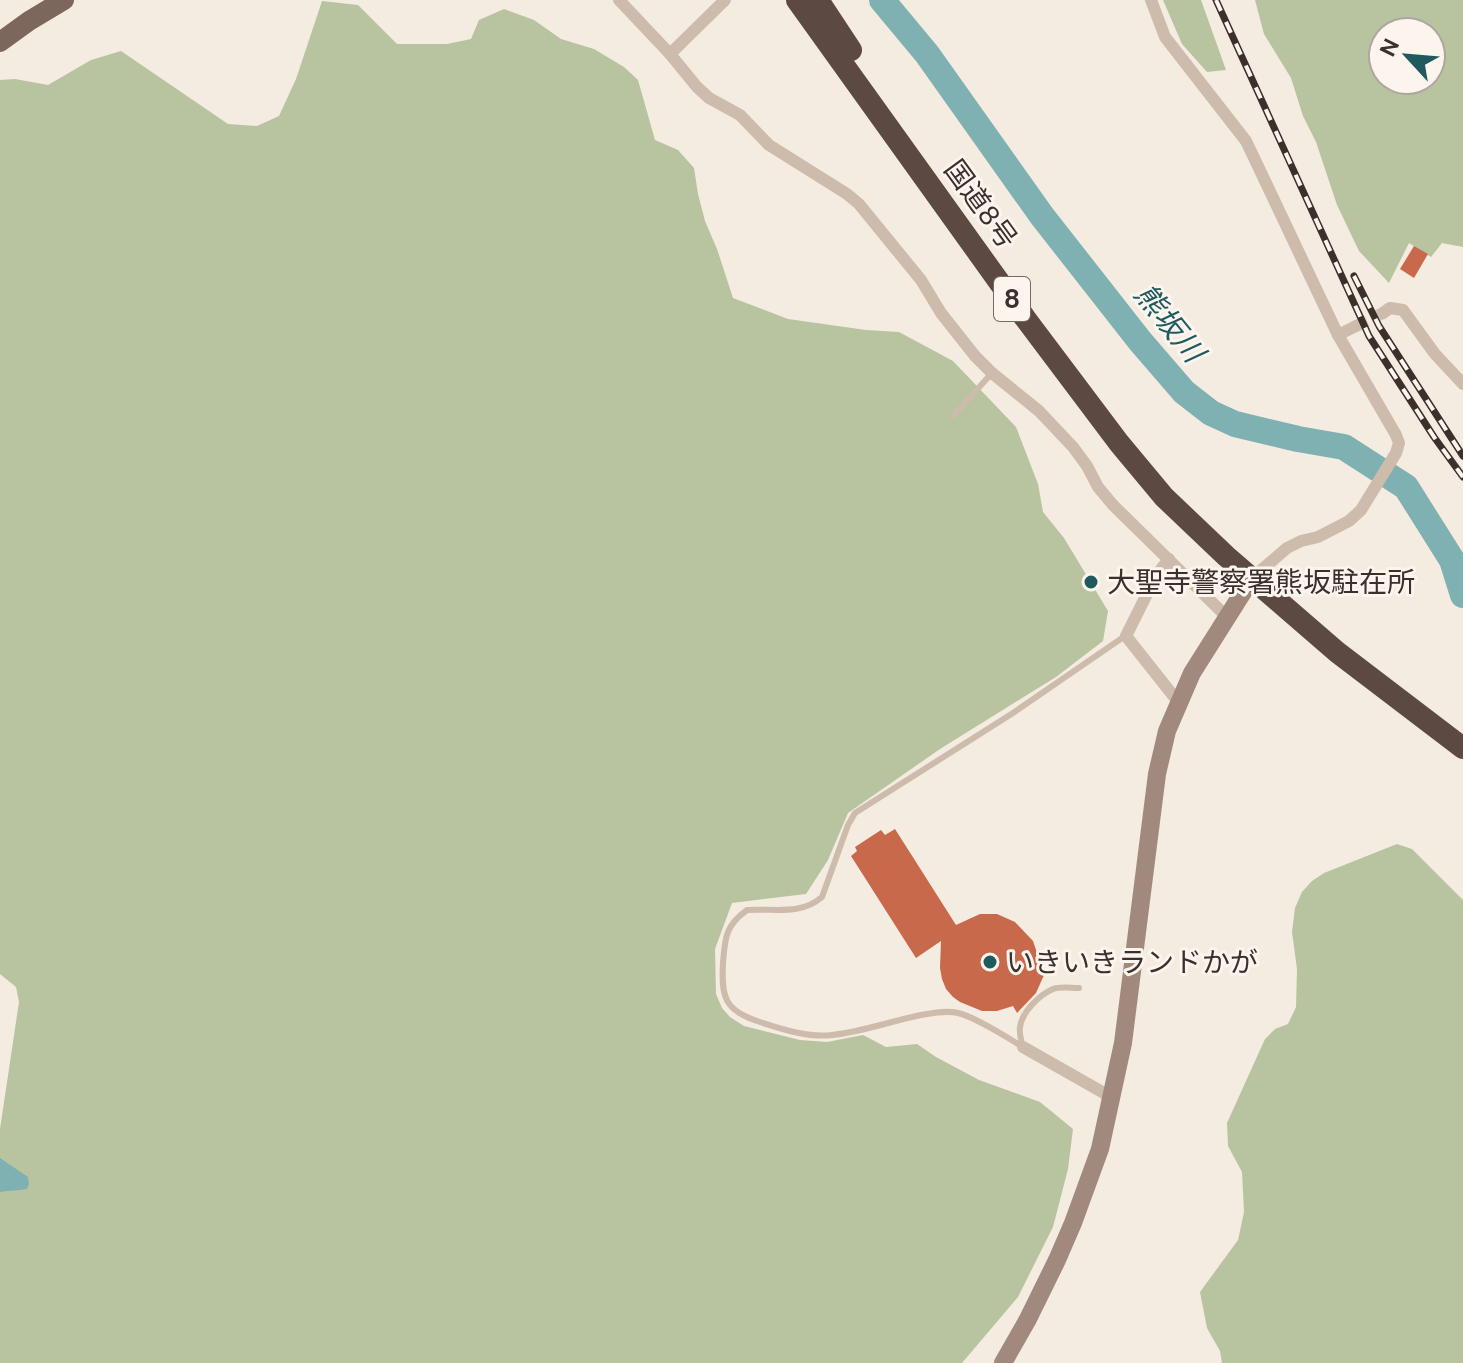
<svg xmlns="http://www.w3.org/2000/svg" width="1463" height="1363" viewBox="0 0 1463 1363" font-family="'DM Sans','Noto Sans JP',sans-serif">
<style>
.green{fill:#b8c4a0;fill-rule:evenodd}
.water{fill:#7fb0b2}
.lines{fill:none;stroke-linecap:round;stroke-linejoin:round}
.river{stroke:#7fb0b2;stroke-width:26}
.building{fill:#c8694b}
.street-tunnel{stroke:#cfc6bd;stroke-width:12;stroke-dasharray:12 6;stroke-linecap:butt}
.lane{stroke:#cdbbac;stroke-width:6}
.street{stroke:#cdbbac;stroke-width:12}
.secondary{stroke:#a18a7d;stroke-width:18}
.primary{stroke:#7d675c;stroke-width:20}
.highway{stroke:#5c4a42;stroke-width:22}
.rail-casing{stroke:#3b302b;stroke-width:7}
.rail{stroke:#fbf5ee;stroke-width:4;stroke-dasharray:12;stroke-linecap:butt}
.poi-dot{fill:#1f5a5e;stroke:#fbf5ee;stroke-width:3}
.labels{text-anchor:middle;stroke-width:6;stroke-linejoin:round;paint-order:stroke}
.shield{fill:#fbf5ee;stroke:#756b66;stroke-width:2}
.shield-label{font-size:26px;font-weight:bold;fill:#3b302b}
.street-label{font-size:28px;fill:#3b302b;stroke:#fbf5ee}
.poi-label{font-size:28px;fill:#3b302b;stroke:#fbf5ee;text-anchor:start}
.water-label{font-size:30px;font-style:italic;fill:#1f5a5e;stroke:#fbf5ee}
</style>
<rect width="100%" height="100%" fill="#f4ebe1"/>
<g class="green">
<path d="M1163 0H1201L1226 70 1207 72 1182 44Z"/>
<path d="M1255 0H1463V247L1442 243 1431 257 1409 243 1389 283 1359 251 1337 205 1316 142 1303 116 1291 78 1264 34ZM1383 32H1431V80H1383Z"/>
<path d="M322 1 358 5 397 44H447L471 39 479 20 504 9 534 20 561 39 594 49 624 67 638 80 655 140 678 150 694 168 698 194 705 221 717 249 733 298 788 319 866 330 899 332 953 361 1016 427 1038 484 1043 512 1064 538 1108 611 1103 641 1056 677 940 749 848 813 828 860 806 894 732 903 715 949 716 994 722 1008 730 1017 744 1026 800 1040 827 1042 863 1035 886 1047 917 1044 936 1057 979 1080 1040 1102 1073 1129 1068 1169 1053 1227 1018 1297 962 1363H0V1129L19 1002 16 987 0 974V80L15 79 48 85 91 60 121 51 228 124 257 126 279 116 296 79Z"/>
<path d="M1397 844 1412 849 1463 900V1363H1222L1220 1351 1207 1328 1200 1292 1238 1240 1244 1212 1242 1172 1228 1146 1227 1123 1265 1039 1275 1029 1288 1024 1296 1007 1297 969 1292 932 1295 908 1302 892 1312 881 1324 873Z"/>
</g>
<path class="water" d="M0 1158 28 1177 29 1184 27 1189C18 1191 9 1190 0 1192Z"/>
<g class="lines">
<path class="river" d="M882 0 927 54 1042 216 1140 341 1184 392 1211 413 1235 424 1298 439 1344 447 1406 487 1452 560 1463 595"/>
</g>
<g class="building">
<path d="M1414 246 1428 254 1414 278 1400 269Z"/>
<path d="M895 829 956 925 980 914H997L1015 922 1033 941 1038 956V972L1044 975 1036 993 1017 1013 1013 1006 997 1011H982L960 1002 953 997 946 989 942 979 940 968 941 941 916 958 851 856 857 851 855 847 881 830 885 835Z"/>
</g>
<g class="lines">
<path class="street-tunnel" d="M1356 326 1383 313"/>
<g class="lane">
<path d="M954 415 992 373"/>
<path d="M1023 1047C1005 1036 977 1018 958 1013 946 1010 933 1013 921 1015 891 1021 862 1032 832 1035 808 1038 782 1029 760 1022 725 1011 721 998 723 963 725 938 725 926 747 910 774 908 800 916 822 897L848 825 855 813 1013 713 1125 636"/>
<path d="M1023 1047C1021 1040 1019 1034 1020 1027 1022 1012 1039 995 1053 989 1060 986 1071 988 1079 988"/>
</g>
<g class="street">
<path d="M619 0 670 54 697 87 709 98 740 115 769 145 847 194 859 204 921 280 941 313 975 356 992 373 1039 411 1073 447 1087 466 1098 487 1113 505 1228 618"/>
<path d="M1151 0 1165 37 1246 141 1338 335 1396 435 1399 443 1396 453 1361 510 1349 521 1318 537 1301 541 1287 548 1252 578"/>
<path d="M670 54 725 0"/>
<path d="M1383 313 1390 308 1403 310 1435 354 1463 384"/>
<path d="M1338 335 1356 326"/>
<path d="M1169 559 1156 576 1126 636 1179 703"/>
<path d="M1023 1047 1111 1097"/>
</g>
<path class="secondary" d="M1003 1363 1028 1319 1057 1260 1073 1223 1100 1149 1123 1043 1157 774 1167 731 1192 673 1252 578"/>
<path class="primary" d="M0 42 29 21 64 0"/>
<g class="highway">
<path d="M797 0 1025 318 1119 443 1164 497 1226 556 1337 652 1463 748"/>
<path d="M818 0 851 50"/>
</g>
<g class="rail-casing">
<g id="rail">
<path d="M1216 0 1369 336 1434 437 1463 477"/>
<path d="M1354 276 1379 326 1463 456"/>
</g>
</g>
<use href="#rail" class="rail"/>
</g>
<g class="poi-dot">
<circle cx="1091" cy="582" r="8"/>
<circle cx="990" cy="962" r="8"/>
</g>
<g class="labels">
<rect class="shield" x="994" y="277" width="36" height="44" rx="6"/>
<g class="shield-label">
<text x="1012" y="308">8</text>
</g>
<g class="street-label">
<text transform="translate(981 204) rotate(54)" y="10">国道8号</text>
</g>
<g class="poi-label">
<text x="1107" y="592">大聖寺警察署熊坂駐在所</text>
<text x="1006" y="972">いきいきランドかが</text>
</g>
<g class="water-label">
<text transform="translate(1169 323) rotate(51)" y="10">熊坂川</text>
</g>
</g>
<g transform="translate(1407 56) rotate(296)"><circle r="38" fill="#fbf5ee" stroke="#aea6a0" stroke-width="2"/>
<path d="M0-6L14 30L0 20L-14 30Z" fill="#1f5a5e"/>
<text y="-12" font-size="22" font-weight="bold" text-anchor="middle" fill="#3b302b">N</text>
</g>
</svg>
